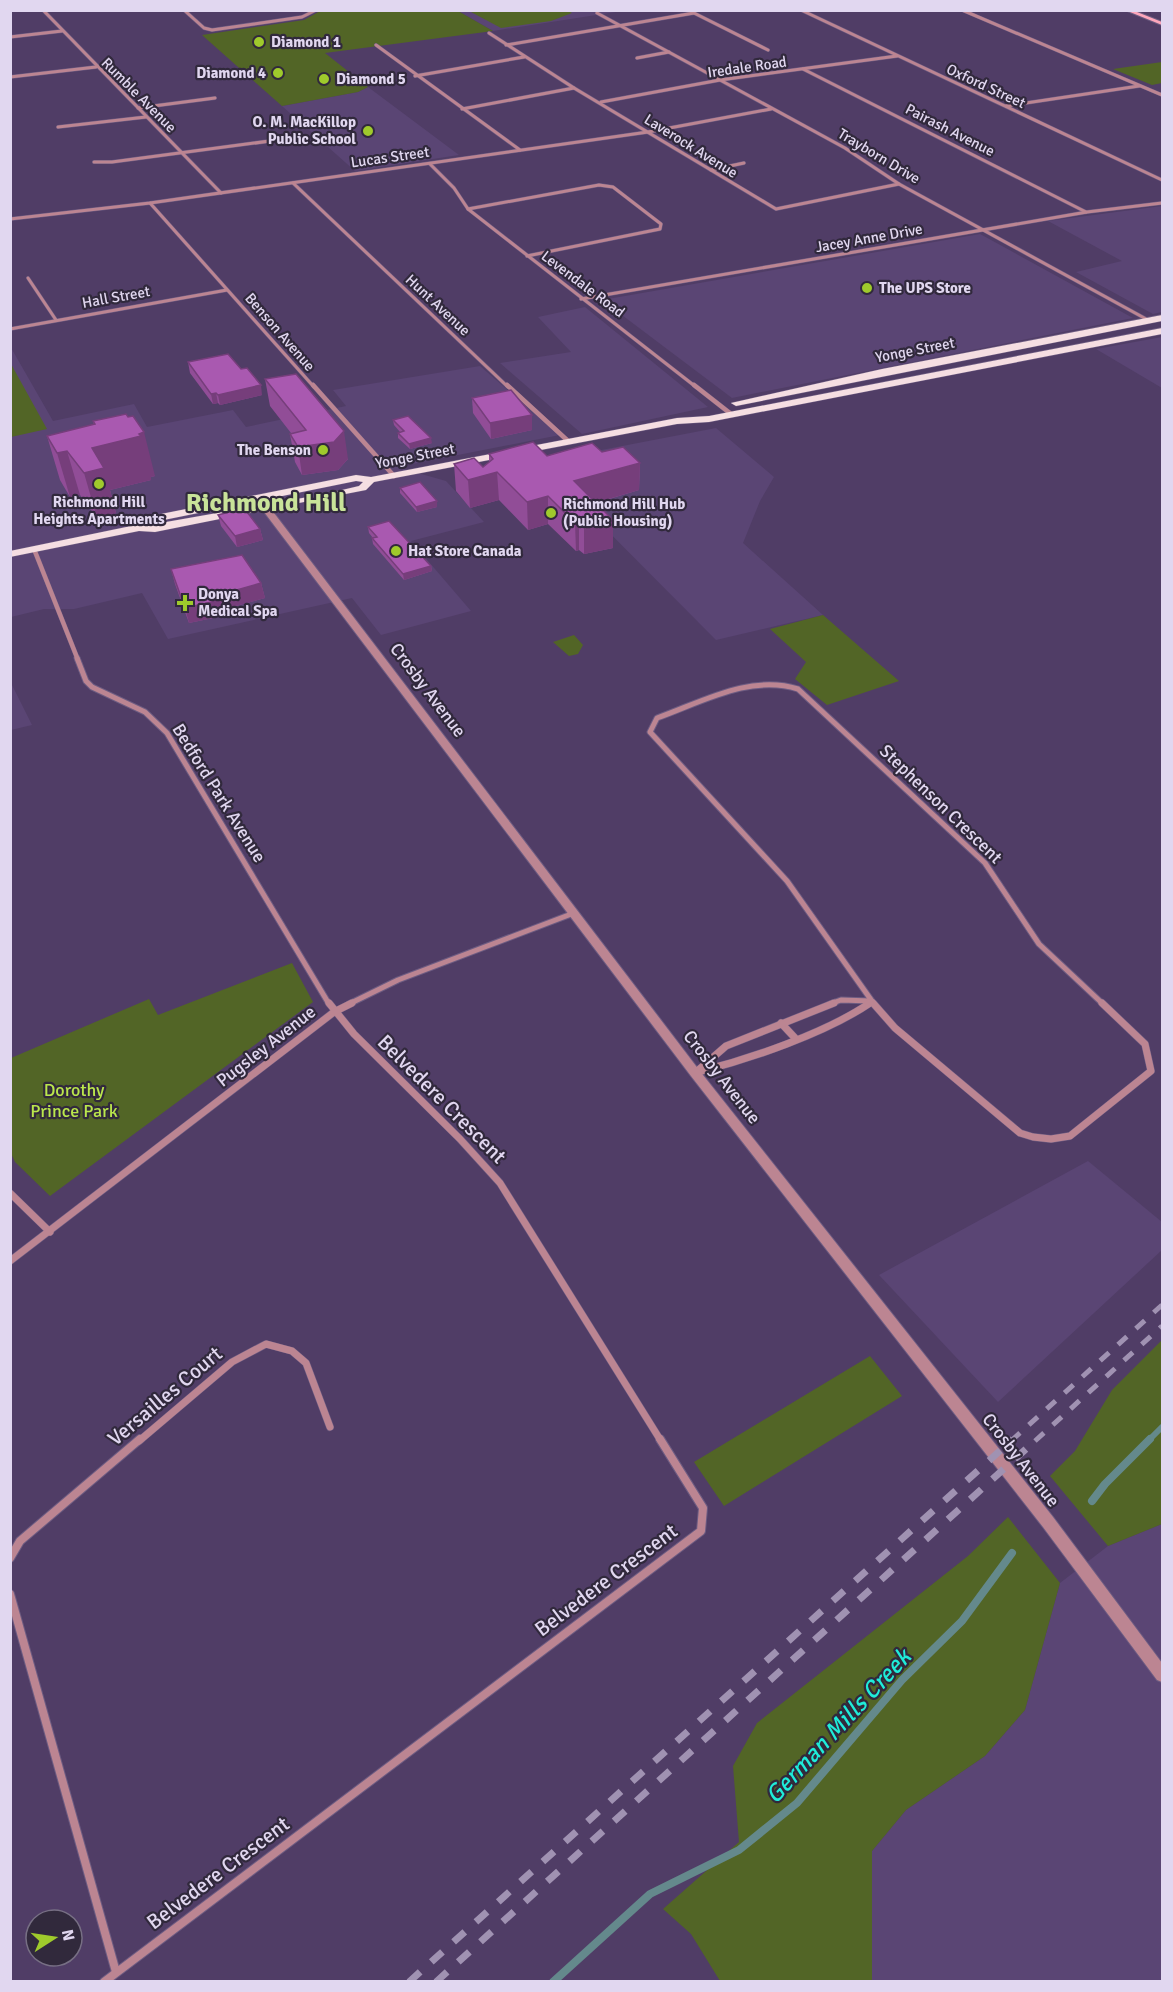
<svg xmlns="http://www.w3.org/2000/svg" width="1173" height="1992" viewBox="0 0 1173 1992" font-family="Signika,sans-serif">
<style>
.built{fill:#5a4574}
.green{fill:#526526}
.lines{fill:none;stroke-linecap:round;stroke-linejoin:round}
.stream-far1{stroke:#64898c;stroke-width:6}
.stream{stroke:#64898c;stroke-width:8}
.minor-far4-casing{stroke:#6d5c82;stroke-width:4}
.minor-far3-casing{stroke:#6d5c82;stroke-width:5}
.minor-far2-casing{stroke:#6d5c82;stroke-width:7}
.minor-far1-casing{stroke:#6d5c82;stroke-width:8}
.minor-casing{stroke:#6d5c82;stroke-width:10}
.tertiary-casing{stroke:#6d5c82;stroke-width:2}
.secondary-casing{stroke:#6d5c82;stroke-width:2}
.primary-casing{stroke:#6d5c82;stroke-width:1}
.minor-far4{stroke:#bc8592;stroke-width:3}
.minor-far3{stroke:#bc8592;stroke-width:4.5}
.minor-far2{stroke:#bc8592;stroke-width:5}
.minor-far1{stroke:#bc8592;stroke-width:7}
.minor{stroke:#bc8592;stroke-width:8}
.tertiary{fill:#bc8592;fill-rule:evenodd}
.secondary{fill:#fda6bb;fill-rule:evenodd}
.primary{fill:#f5dee2;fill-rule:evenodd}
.rail-far1{stroke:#a092b2;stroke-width:5;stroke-dasharray:12 12;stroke-linecap:butt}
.rail{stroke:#a092b2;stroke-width:7;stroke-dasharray:15 15;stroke-linecap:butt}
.wall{fill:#914d97}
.shaded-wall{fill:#763e7b}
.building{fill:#a959b0;stroke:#763e7b;stroke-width:1.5}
.poi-dot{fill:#9fca2c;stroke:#31293c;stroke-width:2}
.labels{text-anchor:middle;stroke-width:4.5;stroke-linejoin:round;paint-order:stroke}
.far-poi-label{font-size:15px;font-weight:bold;fill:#e1d7f0;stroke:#31293c;text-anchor:start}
.far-street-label{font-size:15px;fill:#e1d7f0;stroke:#31293c}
.street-label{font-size:18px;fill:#e1d7f0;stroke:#31293c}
.park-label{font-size:18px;fill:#bae64c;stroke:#31293c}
.near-street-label{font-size:21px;fill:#e1d7f0;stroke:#31293c}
.near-water-label{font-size:24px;font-style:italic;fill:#1fecd9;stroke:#31293c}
.far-town-label{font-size:26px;font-weight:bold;fill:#c9e399;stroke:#31293c}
</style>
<rect width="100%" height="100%" fill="#503d66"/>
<g class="built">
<path d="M458 11H622L493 31Z"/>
<path d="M368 87 459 155 355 171 282 106 358 92Z"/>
<path d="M1162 206V312L1153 314 1076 272 1122 261 1048 221Z"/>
<path d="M980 234 1133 318 732 398 602 300Z"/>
<path d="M585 307 708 407 582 434 500 363 571 352 538 317Z"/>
<path d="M1162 337V388L1096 349Z"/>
<path d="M10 346 53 421 134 404 147 427 233 410 246 427 346 406 333 390 480 366 560 435 397 467 446 481 484 522 411 541 471 611 381 635 352 598 168 639 142 593 74 609H44L11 617Z"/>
<path d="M716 428 774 477 760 501 743 543 823 615 716 640 539 462Z"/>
<path d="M11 683 32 725 11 730H10Z"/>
<path d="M1088 1161 1162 1222V1250L998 1402 879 1275Z"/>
<path d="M1162 1524V1981H872V1851L906 1810 985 1756 1025 1710 1060 1583 1108 1546Z"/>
</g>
<g class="green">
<path d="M322 10 458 11 493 31 325 53 368 87 358 92 282 106 202 35 304 20Z"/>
<path d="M482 10H567L572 13 551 21 501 28 471 12Z"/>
<path d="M1162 62V83L1152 85 1113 69Z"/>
<path d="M10 364H11L47 429 11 437Z"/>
<path d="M823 615 899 681 827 705 795 679 806 662 770 629Z"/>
<path d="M574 635 583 645 578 654 569 656 553 642Z"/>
<path d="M292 963 313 1002 50 1196 15 1162 10 1151 11 1058 149 999 158 1015Z"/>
<path d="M1162 1340V1524L1108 1546 1050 1476 1075 1451 1112 1390Z"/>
<path d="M870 1356 902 1396 724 1506 694 1462Z"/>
<path d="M1008 1517 1060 1583 1025 1710 985 1756 906 1810 872 1851V1981H720L691 1934 663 1909 739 1842 733 1766 757 1723 968 1556Z"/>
</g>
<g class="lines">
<path class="stream-far1" d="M1148 1441 1162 1427"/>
<g class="stream">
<path d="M1092 1501 1105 1484 1150 1439"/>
<path d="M553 1982 650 1894 739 1850 797 1803 902 1680 962 1621 1012 1553"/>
</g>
<g class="minor-far4-casing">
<g id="minor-far4">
<path d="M43 10 221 193"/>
<path d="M184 10 204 28 212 30 302 17 316 10"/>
<path d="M801 10 1162 180"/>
<path d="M962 10 1162 95"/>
<path d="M692 12 768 50"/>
<path d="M597 13 845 148 899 184 1148 320"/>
<path d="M489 33 574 88 776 209 899 184"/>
<path d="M10 37 62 31"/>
<path d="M376 45 520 150"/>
<path d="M506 45 694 13"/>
<path d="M637 58 669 52"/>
<path d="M803 69 1086 212"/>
<path d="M415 76 524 57"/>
<path d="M10 77 96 67"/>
<path d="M601 102 720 80 897 56"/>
<path d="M1006 106 1139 86"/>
<path d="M138 108 215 98"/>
<path d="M462 109 574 88"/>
<path d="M58 127 146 117"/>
<path d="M94 162H112L300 137"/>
<path d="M430 164 454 188 468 209 696 387"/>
<path d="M711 170 744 163"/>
<path d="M293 183 508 387"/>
<path d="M150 203 314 387"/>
<path d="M468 209 599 185 613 187 661 224 660 229 527 256"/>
<path d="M10 219 150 203 648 132 771 109"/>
<path d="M28 278 56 320"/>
<path d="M581 299 1087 212 1162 203"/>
<path d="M10 329 227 290"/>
</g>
</g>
<g class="minor-far3-casing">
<g id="minor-far3">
<path d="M313 385 394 476"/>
<path d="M507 385 568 441"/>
<path d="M694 385 731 414"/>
<path d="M34 549 78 660"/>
</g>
</g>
<g class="minor-far2-casing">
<g id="minor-far2">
<path d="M77 658 86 681 92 687 145 712 167 733 329 1004"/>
<path d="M349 1004 398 980 574 913"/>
<path d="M830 1004 841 1000 871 1001"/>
<path d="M867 1004 871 1002"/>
<path d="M874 1004 787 881 650 732 657 718C702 702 750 674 798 689L985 863 1039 944 1103 1004"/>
</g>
</g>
<g class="minor-far1-casing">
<g id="minor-far1">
<path d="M329 1003 354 1034 460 1139 500 1183 661 1441"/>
<path d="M873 1003 895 1028 1020 1133 1033 1137 1051 1139 1070 1136 1151 1071 1145 1044 1102 1003"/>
<path d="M781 1023 795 1038"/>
<path d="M698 1072C750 1059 826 1033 870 1003"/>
<path d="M695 1073 726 1046 834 1003"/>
<path d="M10 1193 50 1232"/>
<path d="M10 1261 334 1012 352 1003"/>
<path d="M139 1441 232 1362 266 1344 292 1351 306 1363 330 1427"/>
</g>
</g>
<g class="minor-casing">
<g id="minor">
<path d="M10 1558 20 1541 140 1439"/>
<path d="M10 1594 116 1972"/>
<path d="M104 1982 701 1531 703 1508 660 1439"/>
</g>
</g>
<g class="tertiary-casing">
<path id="tertiary" d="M255 496H261L699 1070 1053 1517 1162 1663V1682L1157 1680 1043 1527 691 1076 255 500Z"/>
</g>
<g class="secondary-casing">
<path id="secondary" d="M1132 10 1162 22V25L1125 10Z"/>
</g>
<g class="primary-casing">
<g id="primary">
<path d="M1162 315V321L736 406 731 403 882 369Z"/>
<path d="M1162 328V334L709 422 677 424 374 482 366 490 330 497 325 494 359 486 363 482 356 481 154 522 149 525 308 497V501L304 502 155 532 139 531 10 557V551L136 525 151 516 356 475 371 477 677 418 709 416Z"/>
</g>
</g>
<use href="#minor-far4" class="minor-far4"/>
<use href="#minor-far3" class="minor-far3"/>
<use href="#minor-far2" class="minor-far2"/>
<use href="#minor-far1" class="minor-far1"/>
<use href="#minor" class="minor"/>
<use href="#tertiary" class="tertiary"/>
<use href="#secondary" class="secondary"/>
<use href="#primary" class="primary"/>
<g class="rail-far1">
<path d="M1011 1441 1162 1305"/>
<path d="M1035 1441 1162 1326"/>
</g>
<g class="rail">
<path d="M409 1982 1013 1439"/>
<path d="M436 1982 1037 1439"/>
</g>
</g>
<g class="wall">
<path d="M188 362 262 395 220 405 218 403 213 404 190 373Z"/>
<path d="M265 379 348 459 338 470 302 475 295 462 290 434 291 433 270 406Z"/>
<path d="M472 398 532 430 491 439 473 413Z"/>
<path d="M393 420 432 443 410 449 398 438V433L400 432 394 425Z"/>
<path d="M93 421 155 476 151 477V480L110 490 116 513 97 518 80 495 70 497 60 480 47 436 94 425Z"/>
<path d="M602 452 640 463 639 490 596 503 613 548 584 554 579 550 576 551 548 524 528 530 499 500 470 508 456 491 454 464 483 467 489 462V454L547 456Z"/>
<path d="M400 488 437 501V507L417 512 400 493Z"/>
<path d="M218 515 260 529 263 540 237 547 221 526Z"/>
<path d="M368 527 431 566 432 571 404 580 373 544 372 538H373L369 533Z"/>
<path d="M171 569 261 583 265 598 236 606 237 613 189 623 175 584Z"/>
</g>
<g class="shaded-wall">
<path d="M261 385 262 395 220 405 218 395Z"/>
<path d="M216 393 218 403 213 404 211 394Z"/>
<path d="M532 415V430L491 439 490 423Z"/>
<path d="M344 431 348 459 338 470 302 475 298 447Z"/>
<path d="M144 432 155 476 151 477V480L110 490 116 513 97 518 84 473 92 448Z"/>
<path d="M431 438 432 443 410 449 409 444Z"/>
<path d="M67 451 80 495 70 497 57 453Z"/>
<path d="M640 463 639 490 574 509V481Z"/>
<path d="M497 472 499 500 470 508 468 480Z"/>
<path d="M548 496V524L528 530 527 502Z"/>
<path d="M437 501V507L417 512 416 507Z"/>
<path d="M613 520V548L584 554V526Z"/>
<path d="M579 522V550L576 551 575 523Z"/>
<path d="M260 529 263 540 237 547 235 536Z"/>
<path d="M431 566 432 571 404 580 403 574Z"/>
<path d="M261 583 265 598 236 606 237 613 189 623 185 608 233 591Z"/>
</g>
<g class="building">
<path d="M228 354 241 369 247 368 261 385 218 395 216 393 211 394 188 362Z"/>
<path d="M296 374 344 431 334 442 298 447 290 434 306 430 265 379Z"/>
<path d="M511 390 532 415 490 423 472 398Z"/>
<path d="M126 414 128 417 133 416 144 432 139 434 141 436 92 448 104 468 84 473 67 451 57 453 47 436 95 424 93 421Z"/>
<path d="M408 416 431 438 409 444 398 433 404 431 393 420Z"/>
<path d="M533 442 547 456 592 443 602 452 623 447 640 463 574 481 613 520 584 526 579 522 575 523 548 496 527 502 497 472 468 480 454 464 474 458 483 467 493 459 489 454Z"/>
<path d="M420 482 437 501 416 507 400 488Z"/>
<path d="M244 508 260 529 235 536 218 515Z"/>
<path d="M389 521 431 566 403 574 372 538 377 537 368 527Z"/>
<path d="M242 555 261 583 233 591 234 597 185 608 171 569Z"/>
</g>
<g class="poi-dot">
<circle cx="259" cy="42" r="6"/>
<circle cx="278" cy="73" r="6"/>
<circle cx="324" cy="79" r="6"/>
<circle cx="368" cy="131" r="6"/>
<circle cx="867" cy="288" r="6"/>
<circle cx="323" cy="450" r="6"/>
<circle cx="99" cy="484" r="6"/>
<circle cx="551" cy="513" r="6"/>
<circle cx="396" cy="551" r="6"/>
<path d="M182 594h6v6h6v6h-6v6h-6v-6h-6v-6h6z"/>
</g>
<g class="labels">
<g class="far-poi-label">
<text x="271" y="47">Diamond 1</text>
<text x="266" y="78" text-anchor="end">Diamond 4</text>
<text x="336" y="84">Diamond 5</text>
<text x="356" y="127" text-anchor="end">O. M. MacKillop<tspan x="356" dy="17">Public School</tspan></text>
<text x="879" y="293">The UPS Store</text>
<text x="311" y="455" text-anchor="end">The Benson</text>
<text x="99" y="507" text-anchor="middle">Richmond Hill<tspan x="99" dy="17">Heights Apartments</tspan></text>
<text x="563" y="509">Richmond Hill Hub<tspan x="563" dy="17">(Public Housing)</tspan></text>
<text x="408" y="556">Hat Store Canada</text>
<text x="198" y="599">Donya<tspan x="198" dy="17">Medical Spa</tspan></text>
</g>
<g class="far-street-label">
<text transform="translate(747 67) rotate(-8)" y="5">Iredale Road</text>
<text transform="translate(986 86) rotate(25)" y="5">Oxford Street</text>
<text transform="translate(139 95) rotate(45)" y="5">Rumble Avenue</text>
<text transform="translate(950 130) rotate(27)" y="5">Pairash Avenue</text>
<text transform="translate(691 146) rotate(32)" y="5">Laverock Avenue</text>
<text transform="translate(879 156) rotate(31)" y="5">Trayborn Drive</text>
<text transform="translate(390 157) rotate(-8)" y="5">Lucas Street</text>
<text transform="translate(869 238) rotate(-10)" y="5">Jacey Anne Drive</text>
<text transform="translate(583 284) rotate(37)" y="5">Levendale Road</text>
<text transform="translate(116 297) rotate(-10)" y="5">Hall Street</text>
<text transform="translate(438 305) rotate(43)" y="5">Hunt Avenue</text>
<text transform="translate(280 332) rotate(49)" y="5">Benson Avenue</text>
<text transform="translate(915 350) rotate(-11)" y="5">Yonge Street</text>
<text transform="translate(415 456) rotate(-11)" y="5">Yonge Street</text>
</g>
<g class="street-label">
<text transform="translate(428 690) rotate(53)" y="6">Crosby Avenue</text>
<text transform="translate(219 793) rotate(58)" y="6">Bedford Park Avenue</text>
<text transform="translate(941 804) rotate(44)" y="6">Stephenson Crescent</text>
<text transform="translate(266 1046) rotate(-38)" y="6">Pugsley Avenue</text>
<text transform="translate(722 1077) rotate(52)" y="6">Crosby Avenue</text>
<text transform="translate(1021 1460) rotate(52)" y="6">Crosby Avenue</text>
</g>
<g class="park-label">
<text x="74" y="1096">Dorothy<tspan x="74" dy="21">Prince Park</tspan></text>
</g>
<g class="near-street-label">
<text transform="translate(442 1099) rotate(45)" y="7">Belvedere Crescent</text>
<text transform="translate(165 1396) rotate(-40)" y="7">Versailles Court</text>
<text transform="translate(606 1580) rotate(-37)" y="7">Belvedere Crescent</text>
<text transform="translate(218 1873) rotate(-37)" y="7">Belvedere Crescent</text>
</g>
<g class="near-water-label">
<text transform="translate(838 1726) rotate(-47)" y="8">German Mills Creek</text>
</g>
<g class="far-town-label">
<text x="266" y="511">Richmond Hill</text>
</g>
</g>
<rect width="1173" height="1992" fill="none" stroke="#e1d7f0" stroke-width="24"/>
<g transform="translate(54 1938) rotate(78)"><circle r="28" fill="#31293c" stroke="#776f84" stroke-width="1.5"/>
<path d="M0-4.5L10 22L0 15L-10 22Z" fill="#9fca2c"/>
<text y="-9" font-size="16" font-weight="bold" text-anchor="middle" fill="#e1d7f0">N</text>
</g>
</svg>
